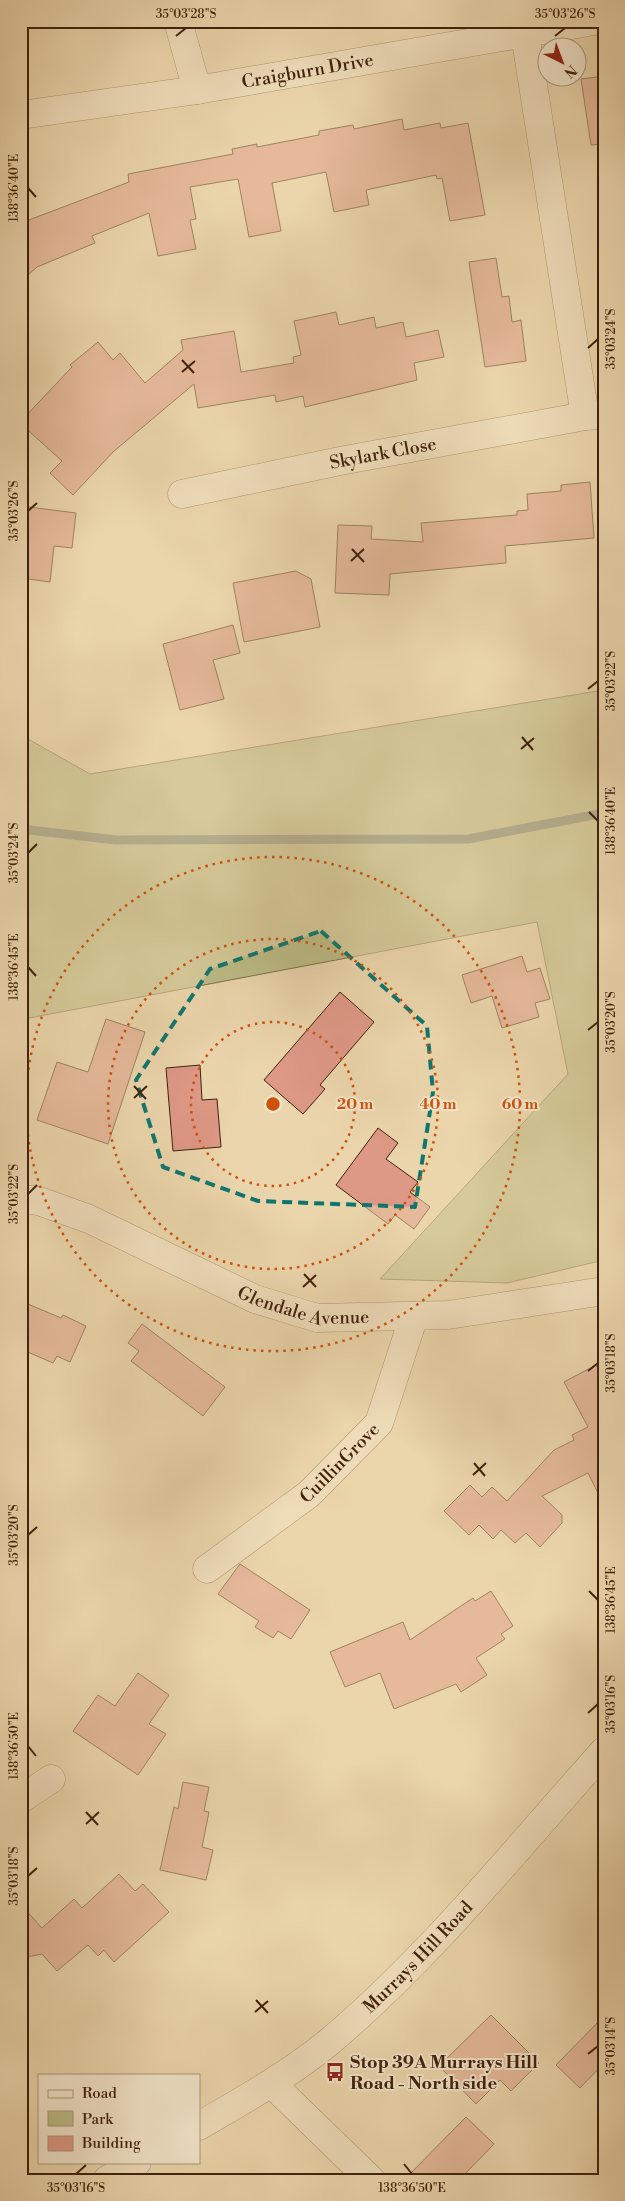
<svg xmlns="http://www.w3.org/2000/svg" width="625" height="2201" viewBox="0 0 625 2201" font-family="'Libre Bodoni',serif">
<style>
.green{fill:#bcbc86;stroke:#7e6e49}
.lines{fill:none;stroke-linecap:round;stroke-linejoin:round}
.stream{stroke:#747c6c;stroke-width:9}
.building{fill:#de9886;stroke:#3f210c}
.minor-casing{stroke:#6a4e34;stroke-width:29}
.minor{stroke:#f2e4c9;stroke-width:28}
.marked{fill:none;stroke:#0f766e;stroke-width:4;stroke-dasharray:10 6;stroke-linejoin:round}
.ticks{fill:none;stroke:#3f210c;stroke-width:2}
.ring{fill:none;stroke:#cf510c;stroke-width:2.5;stroke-dasharray:2.5 5}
.labels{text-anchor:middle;stroke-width:4;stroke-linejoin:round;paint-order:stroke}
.street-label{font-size:18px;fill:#3f210c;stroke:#f2e4c9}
.poi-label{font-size:18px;font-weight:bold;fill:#3f210c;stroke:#f2e4c9;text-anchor:start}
.centre{fill:#cf510c;stroke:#f2e4c9;stroke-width:2.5}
.ring-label{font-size:15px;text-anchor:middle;font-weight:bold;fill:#cf510c;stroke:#f2e4c9;stroke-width:4;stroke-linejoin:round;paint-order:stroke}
.neatline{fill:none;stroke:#3f210c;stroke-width:2}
.ticks-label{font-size:12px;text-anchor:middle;fill:#3f210c}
</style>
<rect width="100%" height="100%" fill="#ebd5ac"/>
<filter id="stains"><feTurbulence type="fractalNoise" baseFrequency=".004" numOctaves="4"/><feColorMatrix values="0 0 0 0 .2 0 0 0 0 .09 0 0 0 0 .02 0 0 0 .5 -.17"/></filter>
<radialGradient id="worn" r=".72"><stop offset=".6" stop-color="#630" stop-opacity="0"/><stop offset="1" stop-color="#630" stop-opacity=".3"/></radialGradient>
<path class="green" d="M604 690V1260L507 1283 380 1279 568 1074 537 922 24 1019 21 1018V735L90 774Z"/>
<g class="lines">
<path class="stream" d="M21 829 116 840 468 839 604 813"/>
</g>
<g class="building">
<path d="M604 76V144L591 145 581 79Z"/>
<path d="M402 119 404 130 440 123 441 128 468 123 485 215 450 221 442 178 437 179 436 175 366 190 369 205 334 212 326 172 272 183 281 231 249 237 238 179 190 187 196 219 190 220 196 249 158 256 149 213 92 236 95 243 37 267 21 281V223L129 182 128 174 233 154 232 149 257 144V147L319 135V131L353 125 354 129Z"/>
<path d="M496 258 502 297 509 296 512 322 521 320 526 361 485 367 469 262Z"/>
<path d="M336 312 339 325 374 317 376 328 403 322 406 337 438 330 444 357 414 363 417 380 305 407 303 396 276 402 275 395 198 408 194 384 113 452 73 495 50 473 62 461 21 424V421L72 367 70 365 98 342 113 360 120 353 145 383 183 350 181 340 234 331 241 372 294 363 293 357 301 355 294 321Z"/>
<path d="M590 482 594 538 505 546 506 563 390 574 389 595 335 593 338 525 372 526 371 539 423 542 421 523 517 515V511L528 510 527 494 561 491V485Z"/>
<path d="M21 506 76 513 72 548 54 546 50 582 22 578 26 552H21Z"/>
<path d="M296 571 311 579 320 627 244 642 233 583Z"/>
<path d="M233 625 240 653 213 660 224 699 180 710 163 644Z"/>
<path d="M522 956 527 972 540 968 550 999 535 1003 539 1017 502 1028 492 996 471 1003 462 975Z"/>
<path d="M340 992 374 1022 320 1085 325 1089 303 1114 264 1080Z"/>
<path d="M106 1019 145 1032 108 1144 37 1120 57 1062 88 1072Z"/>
<path d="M200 1065 202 1100 217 1099 221 1147 173 1151 166 1068Z"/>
<path d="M378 1128 398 1143 386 1159 418 1182 410 1192 430 1207 414 1229 395 1215 388 1224 336 1185Z"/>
<path d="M21 1301 61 1318 63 1315 86 1326 70 1362 57 1356 53 1363 21 1349Z"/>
<path d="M142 1324 225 1387 203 1416 131 1361 139 1351 128 1343Z"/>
<path d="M596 1365 604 1379V1505L588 1473 542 1496 562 1515V1523L540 1547 526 1533 515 1543 501 1530 493 1539 479 1525 469 1535 444 1511 470 1485 482 1497 492 1487 507 1501 554 1450 574 1440 572 1435 588 1427 564 1382Z"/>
<path d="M240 1564 310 1610 291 1639 278 1631 273 1638 255 1627 259 1621 218 1594Z"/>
<path d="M491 1591 513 1626 501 1634 505 1639 476 1658 487 1675 461 1692 456 1684 394 1709 380 1673 345 1687 330 1652 403 1622 410 1640 473 1598 475 1601Z"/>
<path d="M138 1673 169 1695 149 1724 166 1734 138 1775 73 1731 98 1695 115 1706Z"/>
<path d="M183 1782 209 1787 204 1811 209 1812 202 1847 213 1850 206 1880 160 1870 174 1807 178 1809Z"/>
<path d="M119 1874 135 1891 143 1884 169 1912 114 1962 104 1950 98 1956 88 1945 57 1971 42 1954 21 1958V1905L42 1928 74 1899 82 1908Z"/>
<path d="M491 2015 539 2063 511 2091 500 2080 476 2104 439 2066Z"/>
<path d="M604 2016V2063L580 2088 556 2065Z"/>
<path d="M466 2117 494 2144 459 2180H404Z"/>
</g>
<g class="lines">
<g class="minor-casing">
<g id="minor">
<path d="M178 21 197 90"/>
<path d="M525 34 585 416"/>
<path id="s1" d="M21 115 197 90 594 21"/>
<path id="s2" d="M182 494 340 461 585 416 604 415"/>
<path id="s3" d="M21 1199 39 1201 89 1219 255 1299 317 1318 448 1315 604 1291"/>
<path id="s4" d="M207 1569 309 1494 379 1423 414 1316"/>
<path d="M21 1799 51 1779"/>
<path d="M272 2084 371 2180"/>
<path id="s5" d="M199 2126C243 2100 289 2075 329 2042 430 1957 516 1849 604 1751"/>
<path d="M107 2180 137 2162"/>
</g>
</g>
<use href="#minor" class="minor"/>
</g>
<path d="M0 0H625V2201H0ZM321 931 427 1026 433 1092 415 1207 258 1201 163 1167 136 1080 210 969Z" fill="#ebd5ac" fill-opacity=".55" fill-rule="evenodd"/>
<path class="marked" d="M321 931 427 1026 433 1092 415 1207 258 1201 163 1167 136 1080 210 969Z"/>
<path class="ticks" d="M176 36 186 28M555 36 565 28M28 188 36 197M588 348 598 339M182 360 194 373M182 372 195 361M28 511 37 503M352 549 364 562M351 561 364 549M588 689 598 681M522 737 533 750M521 749 534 738M589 812 598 821M28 853 37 844M28 967 36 976M588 1030 598 1022M134 1086 146 1099M134 1098 147 1086M28 1194 37 1185M304 1274 316 1287M303 1287 316 1275M588 1371 598 1363M474 1463 485 1476M473 1475 486 1463M28 1535 37 1527M589 1591 598 1600M588 1713 598 1704M28 1746 36 1756M86 1812 98 1825M86 1824 99 1812M28 1876 37 1868M256 2000 268 2013M255 2012 268 2001M588 2054 598 2046M404 2164 412 2174M76 2174 86 2165"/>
<g class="ring">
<circle cx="273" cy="1104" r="82"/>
<circle cx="273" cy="1104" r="165"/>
<circle cx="273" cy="1104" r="247"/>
</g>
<defs>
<g id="bus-bare" transform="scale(1.5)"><path d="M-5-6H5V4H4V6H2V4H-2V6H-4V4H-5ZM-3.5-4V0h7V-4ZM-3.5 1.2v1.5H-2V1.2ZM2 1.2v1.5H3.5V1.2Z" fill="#8f2418" stroke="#f2e4c9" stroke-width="2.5" paint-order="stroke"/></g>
</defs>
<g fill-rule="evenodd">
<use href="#bus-bare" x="335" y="2072"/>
</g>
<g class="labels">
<g class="street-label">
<text dy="6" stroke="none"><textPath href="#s1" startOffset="290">Craigburn Drive</textPath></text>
<text dy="6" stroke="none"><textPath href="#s2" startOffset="205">Skylark Close</textPath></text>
<text dy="6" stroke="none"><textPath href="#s3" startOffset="305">Glendale Avenue</textPath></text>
<text dy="6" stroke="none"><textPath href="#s4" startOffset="170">CuillinGrove</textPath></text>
<text dy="6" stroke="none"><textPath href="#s5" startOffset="278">Murrays Hill Road</textPath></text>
</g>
<g class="poi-label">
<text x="350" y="2068">Stop 39A Murrays Hill<tspan x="350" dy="21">Road - North side</tspan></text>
</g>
</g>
<circle cx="273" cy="1104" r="8" class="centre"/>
<g class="ring-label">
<text x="355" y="1109">20 m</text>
<text x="438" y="1109">40 m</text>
<text x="520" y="1109">60 m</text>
</g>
<rect width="625" height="2201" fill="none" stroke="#ebd5ac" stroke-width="55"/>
<rect x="38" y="2074" width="162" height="90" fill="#f2e4c9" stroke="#aa967d"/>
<rect x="48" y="2090" width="25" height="8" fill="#f2e4c9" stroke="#aa967d"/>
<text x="82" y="2098" font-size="15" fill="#3f210c">Road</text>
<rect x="48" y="2111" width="25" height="15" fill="#bcbc86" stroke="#aa967d"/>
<text x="82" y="2124" font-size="15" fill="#3f210c">Park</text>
<rect x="48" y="2136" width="25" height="15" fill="#de9886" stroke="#aa967d"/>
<text x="82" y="2148" font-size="15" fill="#3f210c">Building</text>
<g transform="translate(562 62) rotate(138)"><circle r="24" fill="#f2e4c9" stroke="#aa967d"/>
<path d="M0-4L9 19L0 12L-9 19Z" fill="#8f2418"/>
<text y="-8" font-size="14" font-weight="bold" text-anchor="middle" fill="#3f210c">N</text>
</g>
<rect x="28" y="28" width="570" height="2146" class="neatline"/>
<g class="ticks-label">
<text x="186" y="18">35°03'28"S</text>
<text x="565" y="18">35°03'26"S</text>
<text transform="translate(14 188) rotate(-90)" y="4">138°36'40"E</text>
<text transform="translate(611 339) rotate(-90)" y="4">35°03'24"S</text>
<text transform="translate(14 511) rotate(-90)" y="4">35°03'26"S</text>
<text transform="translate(611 681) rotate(-90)" y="4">35°03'22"S</text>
<text transform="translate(611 821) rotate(-90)" y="4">138°36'40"E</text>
<text transform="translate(14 853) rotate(-90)" y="4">35°03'24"S</text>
<text transform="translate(14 967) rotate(-90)" y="4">138°36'45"E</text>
<text transform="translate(611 1022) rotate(-90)" y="4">35°03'20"S</text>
<text transform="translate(14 1194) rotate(-90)" y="4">35°03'22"S</text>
<text transform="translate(611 1363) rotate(-90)" y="4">35°03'18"S</text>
<text transform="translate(14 1535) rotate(-90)" y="4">35°03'20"S</text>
<text transform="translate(611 1600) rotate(-90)" y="4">138°36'45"E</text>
<text transform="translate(611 1704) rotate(-90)" y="4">35°03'16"S</text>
<text transform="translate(14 1746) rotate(-90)" y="4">138°36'50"E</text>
<text transform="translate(14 1876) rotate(-90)" y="4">35°03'18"S</text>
<text transform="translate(611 2046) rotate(-90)" y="4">35°03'14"S</text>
<text x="76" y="2192">35°03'16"S</text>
<text x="412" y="2192">138°36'50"E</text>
</g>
<rect width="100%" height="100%" filter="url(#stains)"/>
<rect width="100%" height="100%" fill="url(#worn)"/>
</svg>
